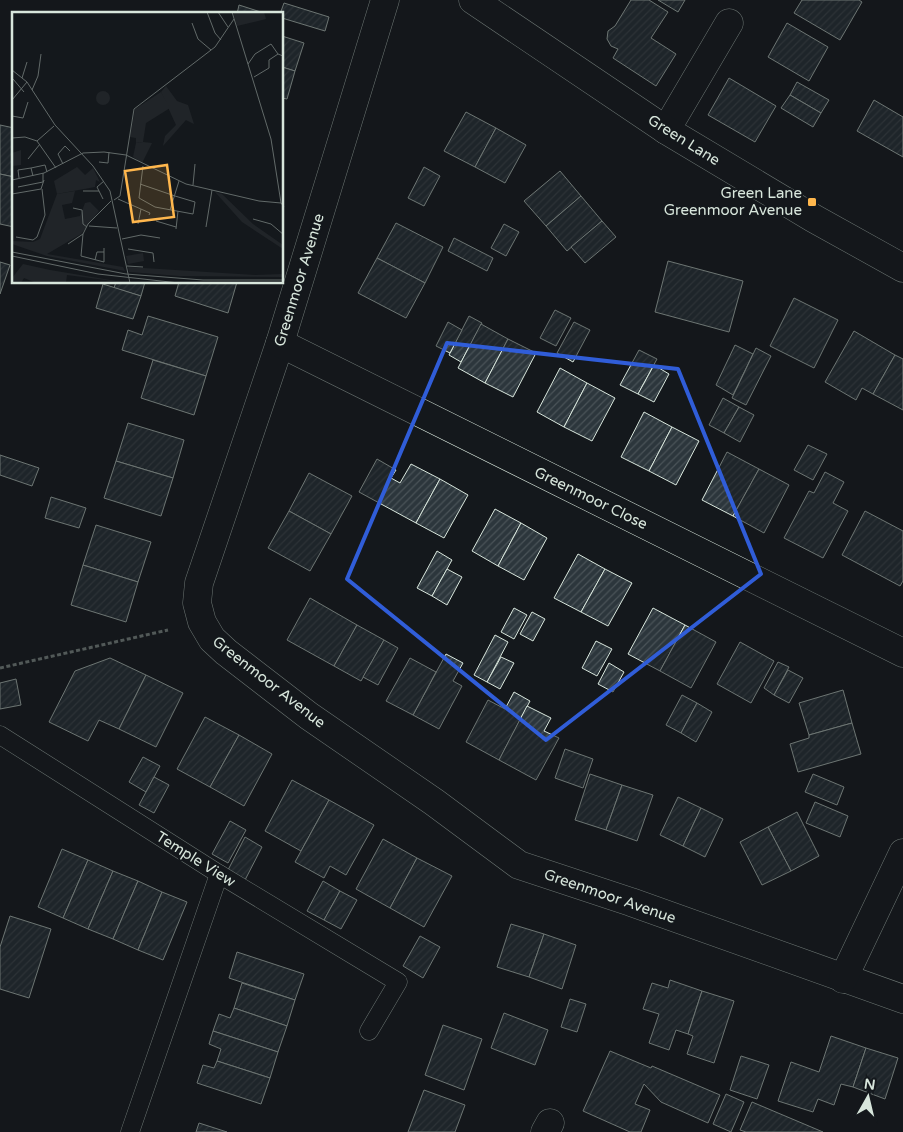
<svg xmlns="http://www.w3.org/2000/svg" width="903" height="1132" viewBox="0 0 903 1132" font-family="'Varela Round',sans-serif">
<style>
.building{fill:url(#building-hatch);stroke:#d8e6dc}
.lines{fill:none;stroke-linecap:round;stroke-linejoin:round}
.lane-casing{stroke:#d8e6dc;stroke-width:19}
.street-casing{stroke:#d8e6dc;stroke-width:29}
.secondary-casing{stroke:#d8e6dc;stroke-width:29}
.path{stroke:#9da8a2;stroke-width:3;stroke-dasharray:4 2.5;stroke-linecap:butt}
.lane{stroke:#14181c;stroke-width:18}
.street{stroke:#14181c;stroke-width:28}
.secondary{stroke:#14181c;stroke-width:28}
.marked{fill:none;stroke:#305dd8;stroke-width:4;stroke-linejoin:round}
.poi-dot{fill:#ffb74d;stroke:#14181c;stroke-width:2}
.labels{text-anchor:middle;stroke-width:4;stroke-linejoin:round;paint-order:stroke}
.street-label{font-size:15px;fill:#d8e6dc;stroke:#14181c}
.poi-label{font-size:15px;fill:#d8e6dc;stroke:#14181c;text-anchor:end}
.inset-road{fill:none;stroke:#626a69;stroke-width:1}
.view{fill:#ffb74d;fill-opacity:0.15;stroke:#ffb74d;stroke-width:2.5}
.inset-edge{fill:none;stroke:#d8e6dc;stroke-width:2.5}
</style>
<defs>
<pattern id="building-hatch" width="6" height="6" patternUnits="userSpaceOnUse" patternTransform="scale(1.25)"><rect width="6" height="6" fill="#2c363c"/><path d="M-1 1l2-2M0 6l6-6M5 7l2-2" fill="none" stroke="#4a5358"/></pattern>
</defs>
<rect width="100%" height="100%" fill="#14181c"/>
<g class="building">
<path d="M631 0H649L668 12 651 38 676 54 656 86 613 58 618 49 611 46 607 39 608 31 615 26Z"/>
<path d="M658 0H685L678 12Z"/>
<path d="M802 0H859L862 2 840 40 794 13Z"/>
<path d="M284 3 329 17 325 31 282 18V14H280Z"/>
<path d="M239 5 267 14H237Z"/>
<path d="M787 23 828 47 809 81 768 57Z"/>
<path d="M282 36 304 43 295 71 282 67Z"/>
<path d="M282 67 295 71 287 99 282 98Z"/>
<path d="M729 78 776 106 755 142 708 115Z"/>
<path d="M797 82 829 100 821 113 790 95Z"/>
<path d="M790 95 821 113 813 127 781 108Z"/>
<path d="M874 100 903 117V157L857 131Z"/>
<path d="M466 112 496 128 475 167 444 151Z"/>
<path d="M0 125 14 128V177L0 174Z"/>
<path d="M496 128 526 145 505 183 475 167Z"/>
<path d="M424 167 440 176 424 206 408 198Z"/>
<path d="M560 171 581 196 546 226 524 201Z"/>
<path d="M0 174 14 177V227L0 224Z"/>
<path d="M581 196 602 221 567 251 546 226Z"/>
<path d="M602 221 616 237 585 263 571 247Z"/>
<path d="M396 223 443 247 425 283 377 258Z"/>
<path d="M504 224 519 232 506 256 491 248Z"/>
<path d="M454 238 493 258 487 271 448 251Z"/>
<path d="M377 258 425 283 406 318 358 293Z"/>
<path d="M668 261 743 281 729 332 655 312Z"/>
<path d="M0 262 10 265 0 294Z"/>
<path d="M116 282H145L141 296 114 288Z"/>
<path d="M179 282H237L228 313 175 296Z"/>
<path d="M103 284 141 296 133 319 96 308Z"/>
<path d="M794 298 838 320 814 368 770 346Z"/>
<path d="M555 310 571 318 556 346 540 338Z"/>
<path d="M148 316 218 337 206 376 122 350 128 330 142 335Z"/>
<path d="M469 316 482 323 461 362 449 355Z"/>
<path d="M448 322 462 330 450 353 436 346Z"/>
<path d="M574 322 590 330 573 362 557 353Z"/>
<path d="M481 324 508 339 485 383 458 368Z"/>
<path d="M854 331 895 355 873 394 862 388 856 400 825 382Z"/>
<path d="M508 339 536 353 513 397 485 383Z"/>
<path d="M735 345 753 354 733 395 716 385Z"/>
<path d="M756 348 771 356 746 405 732 398Z"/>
<path d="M639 350 657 359 638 394 620 385Z"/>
<path d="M895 355 903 359V410L873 394Z"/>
<path d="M153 360 206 376 194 415 141 398Z"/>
<path d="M654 365 669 374 654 402 638 394Z"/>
<path d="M560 368 587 383 564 427 537 412Z"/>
<path d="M587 383 615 398 592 441 564 427Z"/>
<path d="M723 398 739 407 724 433 709 425Z"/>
<path d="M739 407 754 415 740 442 724 433Z"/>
<path d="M644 412 672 427 649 471 621 457Z"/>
<path d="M128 423 184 440 173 478 116 461Z"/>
<path d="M672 427 699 441 676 485 649 471Z"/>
<path d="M808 445 827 454 813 480 794 470Z"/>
<path d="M727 452 759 469 733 516 702 500Z"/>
<path d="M0 455 39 468 32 486 0 475Z"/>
<path d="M377 459 396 470 391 478 400 483 411 464 440 479 416 523 359 492Z"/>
<path d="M116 461 173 478 161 516 104 498Z"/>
<path d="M759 469 789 485 764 533 733 516Z"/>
<path d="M825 472 844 482 833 503 848 511 823 558 784 538 809 491 814 493Z"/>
<path d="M309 473 352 496 331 534 289 511Z"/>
<path d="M440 479 468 495 444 538 416 523Z"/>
<path d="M51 497 86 508 79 528 45 518Z"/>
<path d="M495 509 521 523 498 566 472 551Z"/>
<path d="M289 511 331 534 310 571 268 548Z"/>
<path d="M865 511 903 531V581L900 586 842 555Z"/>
<path d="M521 523 547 538 524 580 498 566Z"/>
<path d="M96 525 151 542 138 582 83 565Z"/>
<path d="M437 551 452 560 432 596 417 588Z"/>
<path d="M578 554 605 569 581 612 554 598Z"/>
<path d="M83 565 138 582 126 622 71 605Z"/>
<path d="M447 569 462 577 447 605 432 596Z"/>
<path d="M605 569 632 583 608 626 581 612Z"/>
<path d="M310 598 357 625 334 666 287 640Z"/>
<path d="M514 608 527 615 514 639 501 632Z"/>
<path d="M653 608 685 625 660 671 628 654Z"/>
<path d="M532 612 545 619 533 641 520 634Z"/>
<path d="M357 625 384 640 361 681 334 666Z"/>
<path d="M685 625 716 642 691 688 660 671Z"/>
<path d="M495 635 508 642 487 682 474 675Z"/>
<path d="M384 640 398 648 378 685 363 677Z"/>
<path d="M596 641 612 649 597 676 582 668Z"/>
<path d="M740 642 774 661 751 703 717 684Z"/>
<path d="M446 654 463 663 453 681 462 686 439 729 413 715Z"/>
<path d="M501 657 514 663 500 689 487 682Z"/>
<path d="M110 658 146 675 119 729 99 720 88 741 49 722 75 671Z"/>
<path d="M410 658 436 672 413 715 386 701Z"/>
<path d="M778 662 789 667 774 695 764 688Z"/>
<path d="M609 663 624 672 613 692 598 684Z"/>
<path d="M788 670 803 678 789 703 774 695Z"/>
<path d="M146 675 183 693 156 747 119 729Z"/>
<path d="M16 679 21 705 0 709V683Z"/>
<path d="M843 690 852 723 809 735 799 703Z"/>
<path d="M514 692 530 701 499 760 466 742 488 700 505 709Z"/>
<path d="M682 695 697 703 681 733 666 725Z"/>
<path d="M697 703 712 712 696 742 681 733Z"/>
<path d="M527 706 551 718 544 731 559 738 536 780 499 760Z"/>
<path d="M205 717 239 735 210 787 177 769Z"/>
<path d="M852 723 861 754 798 772 790 744 809 738V735Z"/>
<path d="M239 735 272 754 244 806 210 787Z"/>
<path d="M565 749 593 759 583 788 555 778Z"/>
<path d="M143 757 160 766 146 792 129 782Z"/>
<path d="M590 774 622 785 606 830 575 820Z"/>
<path d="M813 774 844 787 837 805 805 792Z"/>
<path d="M154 777 169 785 154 813 139 805Z"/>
<path d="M292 780 329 800 301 851 265 831Z"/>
<path d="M622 785 653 795 637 841 606 830Z"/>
<path d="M678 797 701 808 683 846 660 835Z"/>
<path d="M329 800 374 825 346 875 330 866 324 878 295 862Z"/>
<path d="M815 802 848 816 840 837 806 823Z"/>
<path d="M701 808 723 819 705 857 683 846Z"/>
<path d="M797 812 819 856 791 871 768 827Z"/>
<path d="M230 821 246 830 228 863 212 854Z"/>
<path d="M768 827 791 871 762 885 740 842Z"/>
<path d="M245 837 262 847 245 880 228 870Z"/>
<path d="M383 839 417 858 390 908 356 889Z"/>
<path d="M62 849 88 860 63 918 38 907Z"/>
<path d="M417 858 452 876 424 927 390 908Z"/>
<path d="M88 860 113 871 88 929 63 918Z"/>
<path d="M113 871 138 881 113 939 88 929Z"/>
<path d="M138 881 162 892 138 950 113 939Z"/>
<path d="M323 881 340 891 324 920 307 911Z"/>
<path d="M340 891 357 900 341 929 324 920Z"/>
<path d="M162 892 187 902 163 960 138 950Z"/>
<path d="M10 916 51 929 29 998 0 989V947Z"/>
<path d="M511 924 544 934 529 977 497 967Z"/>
<path d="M544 934 576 945 562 989 529 977Z"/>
<path d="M420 936 440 947 423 978 403 966Z"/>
<path d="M237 952 304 974 295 1000 229 978Z"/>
<path d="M670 980 702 991 688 1034 676 1030 669 1050 649 1043 659 1014 643 1009 652 983 668 988Z"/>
<path d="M242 983 295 1000 287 1026 234 1008Z"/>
<path d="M702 991 734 1001 714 1063 687 1054 693 1036 688 1034Z"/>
<path d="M570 999 586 1004 577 1032 561 1027Z"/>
<path d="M234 1008 287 1026 278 1052 213 1031 219 1014 230 1018Z"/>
<path d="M504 1013 548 1030 535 1065 491 1048Z"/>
<path d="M443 1025 482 1039 464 1090 425 1075Z"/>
<path d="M213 1031 278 1052 270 1078 217 1061 221 1049 209 1044Z"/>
<path d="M831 1036 866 1048 853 1087 841 1084 834 1105 818 1099 813 1112 778 1101 791 1062 819 1072Z"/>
<path d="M866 1048 898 1058 885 1099 853 1087Z"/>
<path d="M610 1051 651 1068 652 1066 720 1095 708 1123 661 1102 644 1084 635 1104 650 1110 641 1132H630L583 1111Z"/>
<path d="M741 1056 769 1065 757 1099 730 1090Z"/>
<path d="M217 1061 270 1078 261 1104 197 1083 203 1065 214 1068Z"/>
<path d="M424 1090 465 1105 455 1132H408Z"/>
<path d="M726 1094 744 1102 731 1132 713 1124Z"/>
<path d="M752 1102 823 1132H746L740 1130Z"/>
<path d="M199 1123 227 1132H196Z"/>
</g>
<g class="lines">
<g class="lane-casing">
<g id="lane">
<path d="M0 735 219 874 398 982 369 1031"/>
<path d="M130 1132 219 874"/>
</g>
</g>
<g class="street-casing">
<g id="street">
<path d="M385 0 280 343 199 583 197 603 202 622 212 639 226 652 309 716 434 802 519 865 631 902 903 999"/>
<path d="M666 130 729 23"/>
<path d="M280 343 903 653"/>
<path d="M843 979 903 853"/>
<path d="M545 1132 550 1123"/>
</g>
</g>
<g class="secondary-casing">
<path id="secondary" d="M473 0 666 130 813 218 903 268"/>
</g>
<path class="path" d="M0 668 168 630"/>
<use href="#lane" class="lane"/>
<use href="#street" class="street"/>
<use href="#secondary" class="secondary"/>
</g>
<path d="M0 0H903V1132H0ZM447 343 678 369 761 574 546 740 347 579Z" fill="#14181c" fill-opacity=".55" fill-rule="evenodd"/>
<path class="marked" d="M447 343 678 369 761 574 546 740 347 579Z"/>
<rect class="poi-dot" x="807" y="197" width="10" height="10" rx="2.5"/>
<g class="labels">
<g class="street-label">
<text transform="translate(684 140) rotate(32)" y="5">Green Lane</text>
<text transform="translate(299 280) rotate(-73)" y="5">Greenmoor Avenue</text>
<text transform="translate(591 498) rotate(26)" y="5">Greenmoor Close</text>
<text transform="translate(269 682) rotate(38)" y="5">Greenmoor Avenue</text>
<text transform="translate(196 859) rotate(32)" y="5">Temple View</text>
<text transform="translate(610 896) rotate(19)" y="5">Greenmoor Avenue</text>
</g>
<g class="poi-label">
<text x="802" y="198">Green Lane<tspan x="802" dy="17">Greenmoor Avenue</tspan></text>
</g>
</g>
<g transform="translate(12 12)">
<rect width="271" height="271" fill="#14181c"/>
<path d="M65 155 73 163 81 156 88 170 84 168 83 175 45 182 42 169ZM116 255 243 263 271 262V265L167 264 117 260Z" fill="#202428"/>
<path d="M154 74 165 89 176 93 182 112 174 108 151 134 153 124 164 113 149 80ZM84 86a7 7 0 1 1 14 0a7 7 0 1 1-14 0ZM63 179 60 191 50 193 53 207 68 204 73 191 78 190 87 199 69 222 35 242 111 255 113 259 35 244 0 232V229L21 230 28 227 45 182ZM203 180 210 182 241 212 271 233V237L230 210ZM11 252 38 258 116 271 55 263 54 271H24L12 266 9 271H0V266Z" fill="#202428"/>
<path d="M149 80 158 96 134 111 131 130 124 131V126L118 125 123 97ZM131 241 132 249 116 252 114 244Z" fill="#202428"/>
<path d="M221 0H252L254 7 225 14ZM131 130 140 131 130 151 121 145 124 131ZM9 138V153L0 154V141Z" fill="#202428"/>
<path class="inset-road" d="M195 0 203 21 209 28M206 0 216 15M220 0 259 127 269 191M180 11 186 27 199 38M236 52 243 42 259 32 266 42M0 58 15 70 43 113 81 154 98 179 118 271M26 64 29 42M242 65 257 56V48L266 42 271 44M10 66 15 50M1 67 12 80M20 78 26 64M0 88 15 70M0 104 11 106 16 90M0 126 13 125 25 129 44 156M25 129 42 114M16 147 28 132M87 150 96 151 97 140M51 152 46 142 53 134 58 139M131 154 127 186 143 195 181 202 183 190 163 184M19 156 33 153 35 160M7 166 6 158 19 156 21 164M0 168 32 161 71 141 92 140 114 143 174 172 247 189 269 191 272 195M128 172 163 184M181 173 183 152M6 175 31 170V161M71 179H87M0 182 29 177 32 168M91 187 85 175 92 169M106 187 138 201 137 203M102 188 108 184 122 97 203 35 222 7M61 196 70 198 71 212 75 215M158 198 167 169M241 207 259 212 272 223M144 209 164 215M126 212 129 197M77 214 105 216M194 215 200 178M164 217 166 199M4 225 21 228 25 225 33 203 30 177M110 227 129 223 148 226M56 232 71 222M92 236V250L69 244 71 222 76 212 99 189M116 237 141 241 142 250M0 240 114 262 191 268H272M0 244 86 262 167 271M83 248 85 240H92M115 254 131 255"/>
<path class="view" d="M155 153 162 205 121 210 113 159Z"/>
<rect width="271" height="271" class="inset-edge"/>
</g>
<g transform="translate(868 1097) rotate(8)" stroke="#14181c" stroke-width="4" paint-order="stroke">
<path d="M0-4L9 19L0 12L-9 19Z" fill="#d8e6dc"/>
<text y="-8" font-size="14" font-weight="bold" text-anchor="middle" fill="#d8e6dc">N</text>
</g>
</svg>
